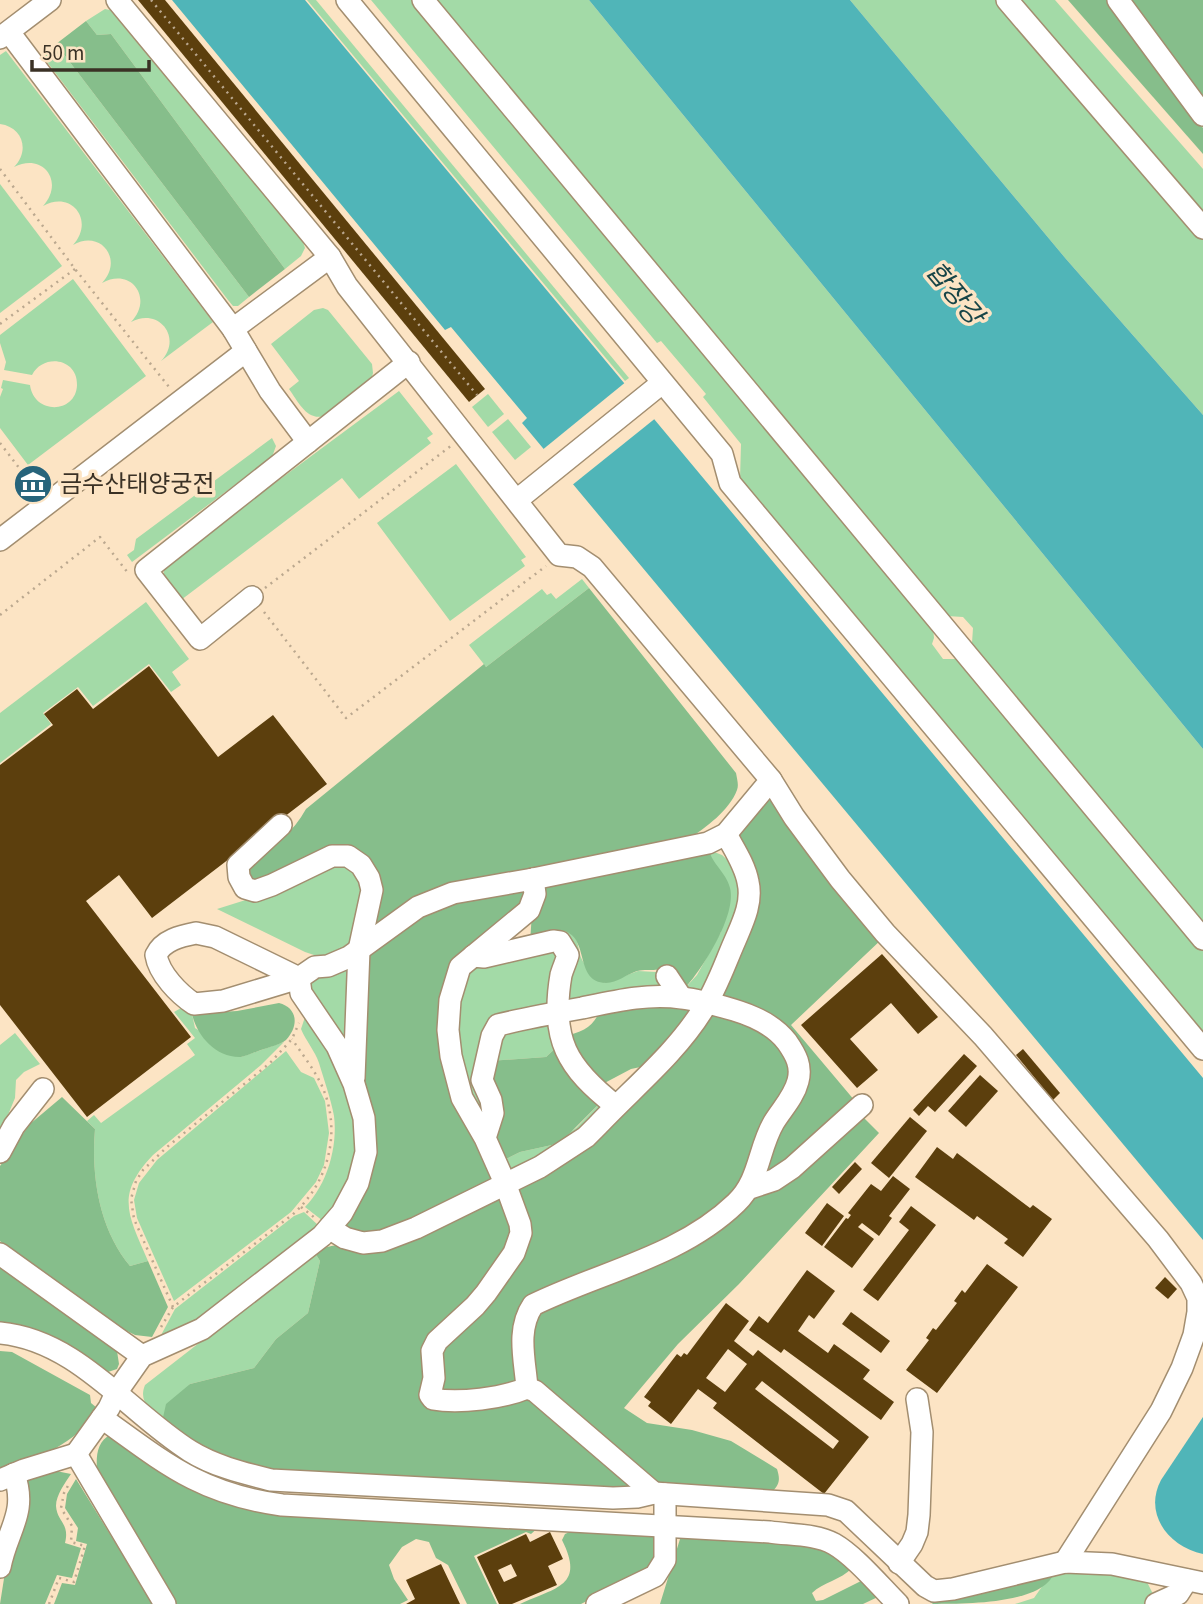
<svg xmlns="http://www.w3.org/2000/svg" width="1203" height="1604" viewBox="0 0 1203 1604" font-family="'Source Sans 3','Noto Sans KR',sans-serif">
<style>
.green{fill:#a3daa7}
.forest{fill:#86be8b}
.water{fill:#50b5b8}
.pier{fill:#fce4c4}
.building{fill:#5c3f0d;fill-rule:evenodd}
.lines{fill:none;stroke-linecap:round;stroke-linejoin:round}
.minor-casing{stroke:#a38e70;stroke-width:24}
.path{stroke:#bba88f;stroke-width:2.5;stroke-dasharray:2 5;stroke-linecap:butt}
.minor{stroke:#fff;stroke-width:21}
.labels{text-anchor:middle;stroke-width:7;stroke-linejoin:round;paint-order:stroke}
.poi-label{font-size:24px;fill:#3a3125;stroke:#fce4c4;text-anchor:start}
.water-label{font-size:26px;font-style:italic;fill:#174547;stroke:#fce4c4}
</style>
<rect width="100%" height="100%" fill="#fce4c4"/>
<g class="green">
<path d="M307 0H316L629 378 625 381Z"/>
<path d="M371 0H413L933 627 934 638 932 644 943 659H956L966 663 1203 951V1037L740 479 741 444 703 397 706 394 661 341 657 343Z"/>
<path d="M433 0H589L1203 749V929L974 651 972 643 973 628 963 617 947 616Z"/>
<path d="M850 0H1000L1203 236V415L1066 259Z"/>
<path d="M1011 0H1055L1203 169V222Z"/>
<path d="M105 9 110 10 303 242 305 248 301 256 285 269 111 34 97 35 86 21Z"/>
<path d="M56 44 249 297 238 306H233L228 300 44 58 43 54Z"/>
<path d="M6 51 213 322 161 361C183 338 159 307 131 322 154 298 131 267 102 283 124 260 101 229 73 245 95 221 72 190 43 206 65 182 43 152 14 167 30 151 23 127 0 124V55Z"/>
<path d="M0 184 62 266 0 313Z"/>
<path d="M73 279 146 376 28 465 0 428V397L3 389 1 388 3 380 30 385C34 415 76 414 77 385 78 358 43 353 32 375L4 370 6 362 0 343V335Z"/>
<path d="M323 308 328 310 372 364 373 373 371 380 327 415C308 423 299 403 289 389L299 381 271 344 314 310Z"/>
<path d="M399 391 433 434 427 438 431 443 359 499 342 478 181 600C173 589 157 577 167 563Z"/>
<path d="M488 394 504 414 488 427 472 407Z"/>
<path d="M508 419 531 447 515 460 492 432Z"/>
<path d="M272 438 276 446 272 457 132 562 127 555 134 550 136 539Z"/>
<path d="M456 464 526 557 521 560 525 566 450 621 377 523Z"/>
<path d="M582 579 589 588 486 667 469 645 542 589 547 595 551 593 556 599Z"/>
<path d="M146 602 189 659 172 672 181 685 171 692 149 664 93 706 78 687 43 713 51 724 0 763V713Z"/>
<path d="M709 850 722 855 736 868 742 900 703 995 691 994 686 987 697 975 721 932Z"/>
<path d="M346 862 363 882 359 907 354 917V937L346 951 320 957 305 952 217 909 265 894 305 873Z"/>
<path d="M564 931C583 936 575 950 584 963 590 970 599 977 605 983L638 971 656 972 671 992 567 1007 565 973 554 938Z"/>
<path d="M559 946 556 1005 498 1022 484 1129 464 1097 454 999 476 960Z"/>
<path d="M334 969 347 970 350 977V1057L309 991 310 980Z"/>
<path d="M181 1008 192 1014 195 1028 241 1057 284 1042 261 1065 153 1155C115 1195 128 1215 148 1261L130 1266C99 1229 91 1176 95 1129L87 1121 94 1115 101 1123 195 1055 187 1044 195 1038 174 1012Z"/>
<path d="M305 1017 324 1042 351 1090 357 1145 346 1187 323 1221 305 1207C327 1185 338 1147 334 1116 331 1099 324 1080 319 1063 315 1051 306 1041 301 1029Z"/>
<path d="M555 1019 559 1045 546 1057 489 1061 497 1032Z"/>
<path d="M15 1033 40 1064 24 1072 16 1080 15 1098 0 1134V1045Z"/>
<path d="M286 1051 301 1072 314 1078 325 1101 329 1133 324 1165 316 1182 291 1212 174 1301 137 1218 134 1200 139 1183 157 1160Z"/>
<path d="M602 1101 610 1107 596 1122 507 1177 500 1162 520 1152 552 1145 576 1128Z"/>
<path d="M304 1212 319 1226 193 1325 160 1337 175 1309 294 1216Z"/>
<path d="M315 1253 320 1261 308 1313 276 1339 254 1368 190 1384 162 1422C151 1410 138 1402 145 1385Z"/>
<path d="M1073 1566 1146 1580 1153 1594 1144 1604H1015L1034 1598 1055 1568Z"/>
</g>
<g class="forest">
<path d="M1068 0H1107L1203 128V154Z"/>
<path d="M1126 0H1203V104Z"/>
<path d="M86 21 97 35 111 34 285 269 249 297 56 44Z"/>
<path d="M589 588 736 773C737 779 739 785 737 790 729 811 706 827 689 839L460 885 367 938 378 898 350 850 250 882 247 870C268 850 292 835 306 809L484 664 486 667Z"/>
<path d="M774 799 883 938 791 1025 855 1101 769 1175 764 1169 802 1061 718 1000 749 920 739 834 766 801Z"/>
<path d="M709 850C712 864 726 872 730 888 737 915 703 968 686 987L669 966C653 973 651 968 637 971 627 974 617 983 606 983 574 982 590 938 564 931L554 938 530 943 532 912 540 881Z"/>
<path d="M522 885 529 901 465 955 445 1030 499 1181 414 1225 364 1237 343 1228 353 1211 367 952 420 911Z"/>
<path d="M279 1003C298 1008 299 1026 286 1040 280 1045 269 1047 261 1050 255 1052 247 1056 241 1057 216 1058 197 1036 192 1014L237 1011Z"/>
<path d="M698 1006 650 1065 631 1069 597 1087 564 1036C583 1032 594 1027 601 1008Z"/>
<path d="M718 1011 765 1026 795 1071 754 1165 710 1221 530 1303 520 1384 443 1397 436 1359 518 1253 510 1185 542 1170 702 1019Z"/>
<path d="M559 1045 602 1101 565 1138 552 1145 520 1152 500 1162 489 1137V1061L546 1057Z"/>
<path d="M62 1097 95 1129C91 1176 99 1229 130 1266L148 1261 168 1307 152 1337 135 1335 125 1330 14 1255 0 1241V1166L30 1124Z"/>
<path d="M862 1116 879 1133 739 1284 678 1344 624 1408 647 1423 692 1430 731 1441 777 1469C780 1479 780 1483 773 1491L655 1486 537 1388 527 1357 532 1315 634 1270Z"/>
<path d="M503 1190 514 1241 451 1320 424 1401 529 1395 640 1485 632 1490 271 1470 229 1459 196 1445 162 1422 166 1404 190 1384 254 1368 276 1339 308 1313 320 1261 315 1253C331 1243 343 1245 360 1247Z"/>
<path d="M0 1264 117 1351 119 1364 117 1369 108 1372C74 1352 40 1326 0 1322Z"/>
<path d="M0 1351 12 1352 90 1395 91 1403 97 1408C78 1445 36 1458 0 1472Z"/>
<path d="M111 1434 217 1495 540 1526 531 1534 526 1532 474 1556 497 1604H467L448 1565 436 1558 429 1542 416 1539 402 1547 389 1565 394 1579 408 1600 400 1604H175L97 1470C96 1455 97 1442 111 1434Z"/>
<path d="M51 1470 71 1474C65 1483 56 1495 56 1506 57 1522 70 1523 65 1543L81 1548 72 1578 57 1575 45 1604H0L20 1477Z"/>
<path d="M76 1479 153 1604H54L62 1583 75 1585 87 1544 76 1541 78 1528 65 1508 67 1494Z"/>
<path d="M581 1527 649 1532 656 1538 659 1548 649 1569 581 1604H520C557 1587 585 1586 562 1540L565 1534Z"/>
<path d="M687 1535 814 1542 852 1568C841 1580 823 1582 812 1593L816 1601 823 1600 863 1580 880 1596 863 1604H660L680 1539Z"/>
<path d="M1055 1568C1051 1604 968 1604 933 1604L925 1598Z"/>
</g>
<g class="water">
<path d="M172 0H305L1203 1078V1240L522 423 527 418 451 327 445 330Z"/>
<path d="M589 0H850L1066 259 1203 415V749Z"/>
<path d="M1203 1417V1554C1169 1547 1143 1514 1161 1480Z"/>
</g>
<path class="pier" d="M627 381 657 417 571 486 541 451Z"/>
<g class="building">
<path d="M138 0H165L485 389 469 402Z"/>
<path d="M149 666 218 757 273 715 327 784 152 918 119 875 86 901 191 1037 87 1117 0 1005V765L53 725 44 714 77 689 93 709Z"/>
<path d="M882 954 938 1017 918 1034 891 1003 850 1039 878 1070 857 1088 801 1025Z"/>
<path d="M1023 1049 1060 1093 1053 1100 1016 1055Z"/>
<path d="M964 1054 977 1066 935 1112 928 1106 919 1116 913 1110Z"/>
<path d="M980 1075 998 1091 966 1127 948 1111Z"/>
<path d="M910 1117 927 1131 889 1178 871 1163Z"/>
<path d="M937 1147 953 1159 957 1153 1030 1208 1033 1205 1052 1219 1023 1257 1004 1243 1008 1239 977 1216 974 1220 915 1177Z"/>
<path d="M855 1162 862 1169 839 1194 832 1187Z"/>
<path d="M893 1176 910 1189 889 1216 892 1218 879 1236 862 1223 858 1227 874 1239 852 1268 824 1247 846 1218 848 1219 851 1215 848 1213 871 1184 881 1191Z"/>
<path d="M827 1203 844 1216 822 1246 805 1233Z"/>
<path d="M911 1206 936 1225 878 1301 863 1290 909 1230 899 1222Z"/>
<path d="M987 1264 1018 1287 937 1393 906 1370 929 1340 926 1338 933 1328 936 1330 957 1303 954 1301 962 1290 965 1293Z"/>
<path d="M807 1270 835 1291 814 1319 809 1315 798 1331 828 1353 834 1344 870 1370 863 1379 894 1402 881 1420 784 1349 781 1353 749 1330 759 1316 768 1323Z"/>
<path d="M1165 1277 1177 1289 1168 1299 1155 1288Z"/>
<path d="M726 1303 749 1321 734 1341 753 1356 758 1350 869 1437 824 1494 713 1408 717 1403 698 1389 671 1424 648 1406 651 1402 644 1397 677 1354 681 1357 684 1353 687 1355ZM728 1349 747 1364 725 1392 706 1378ZM762 1381 839 1441 833 1449 755 1389Z"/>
<path d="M851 1312 890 1341 881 1353 842 1324Z"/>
<path d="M550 1532 563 1559 548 1566 557 1585 512 1604H499L477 1557 526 1534 530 1542ZM511 1564 517 1576 504 1582 498 1570Z"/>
<path d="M441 1564 460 1604H406L415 1599 406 1580Z"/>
</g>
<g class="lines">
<g class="minor-casing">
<g id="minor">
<path d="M347 0 722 454 730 483 1203 1049"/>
<path d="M423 0 1203 939"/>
<path d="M1007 0 1203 228"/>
<path d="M1118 0 1203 115"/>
<path d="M9 32 233 329 270 391 308 442"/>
<path d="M0 38 50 0"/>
<path d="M233 329 330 257"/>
<path d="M517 500 662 383"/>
<path d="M0 540 246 351"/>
<path d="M252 597 200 639 146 570 409 362"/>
<path d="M771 780 794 817 840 879 885 933 983 1036 1158 1239 1191 1283 1198 1298V1312L1194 1335 1182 1368 1161 1411 1065 1562"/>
<path d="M281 825 238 865 239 877 245 888 255 891 272 885 332 856H348L361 865 369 878 372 890 359 950 354 1078"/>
<path d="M196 933 215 937 299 978 223 1001 194 1004C179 994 159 974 156 955 163 940 181 936 196 933Z"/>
<path d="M473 956 484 957 553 941 560 942 568 955C566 962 563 968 561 975 550 1039 567 1068 616 1106"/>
<path d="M667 976 681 997"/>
<path d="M485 1138 493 1113 491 1100 482 1080 492 1036 498 1025C526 1018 554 1013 582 1008 615 1001 648 993 682 998 700 1000 717 1005 734 1010 754 1016 774 1025 787 1042 796 1055 802 1066 798 1081 794 1097 782 1109 774 1122 758 1149 760 1180 736 1203 680 1257 600 1272 533 1305 516 1330 525 1360 527 1388 503 1398 459 1404 433 1399L430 1395 434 1378 432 1351 437 1341 475 1306 486 1293 514 1253 521 1233 520 1224 505 1183 485 1138 462 1098 451 1056 448 1030 450 1000 460 967 529 910 535 894 533 879"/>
<path d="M0 1152 14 1126 43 1089"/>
<path d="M750 1188 774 1180 792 1168 862 1105"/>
<path d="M329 1228 345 1238 363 1243 382 1241 416 1228 540 1167 586 1137 598 1125C633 1088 675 1054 702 1011 716 990 724 966 734 943 742 924 753 903 748 882 745 865 734 849 726 834"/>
<path d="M0 1254 142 1356"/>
<path d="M0 1333C77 1340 128 1412 190 1451 214 1466 243 1473 271 1480L613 1498 637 1497 654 1493 828 1505 846 1511 925 1586 934 1591 953 1589 1065 1562 1112 1564 1203 1583"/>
<path d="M527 1388 535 1391 654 1493"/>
<path d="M102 1418C166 1464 201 1494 282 1505L770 1532C790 1535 816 1534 834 1544 855 1556 880 1586 898 1604"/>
<path d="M76 1454 109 1408 116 1393 142 1356 202 1329 322 1236 342 1213 358 1183 366 1152 364 1118 354 1084 337 1046 301 993 299 978 315 967 328 966 349 957 418 907 453 893 533 879 708 843 726 834 771 780 592 567 577 557 559 555 347 286 330 257 117 0"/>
<path d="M0 1480 24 1470 76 1454 165 1604"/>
<path d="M899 1563 912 1544 917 1532 919 1515 922 1432 917 1399"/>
<path d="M0 1567C7 1530 28 1513 14 1474"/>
<path d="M597 1604 655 1576 665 1560V1494"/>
<path d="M1156 1604 1178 1594 1187 1580"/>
</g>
</g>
<g class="path">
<path d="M151 0 477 395"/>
<path d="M0 169 75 269 169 387"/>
<path d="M0 324 75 269"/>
<path d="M0 443 36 490"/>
<path d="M265 588 452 445"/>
<path d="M264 612 346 718 546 566"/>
<path d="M0 615 100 537 128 573"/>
<path d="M301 1207 315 1218"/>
<path d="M173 1307 134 1219 131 1199 136 1181 143 1170 167 1147 270 1063 292 1039 299 1023"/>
<path d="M161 1327 173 1307 292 1215C329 1183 342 1131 322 1086 314 1069 302 1054 292 1039"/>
<path d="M49 1604 59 1578 74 1582 85 1546 71 1542 72 1526 61 1508 64 1493 70 1482"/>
</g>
<use href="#minor" class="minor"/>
</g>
<defs>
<g id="museum-disc" transform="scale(2.0125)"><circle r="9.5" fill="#27647b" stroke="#fce4c4"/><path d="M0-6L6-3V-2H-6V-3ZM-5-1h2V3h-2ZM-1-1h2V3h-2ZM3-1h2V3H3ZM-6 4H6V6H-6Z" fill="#fff"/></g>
</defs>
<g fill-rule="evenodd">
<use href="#museum-disc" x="33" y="484"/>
</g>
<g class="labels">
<g class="poi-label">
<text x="60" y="492">금수산태양궁전</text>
</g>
<g class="water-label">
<text transform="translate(955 293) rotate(50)" y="9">합장강</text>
</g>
</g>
<path d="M32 60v10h117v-10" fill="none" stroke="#3a3125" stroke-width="3.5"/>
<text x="42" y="60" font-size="21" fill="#3a3125" stroke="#fce4c4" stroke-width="5" paint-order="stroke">50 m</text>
</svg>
